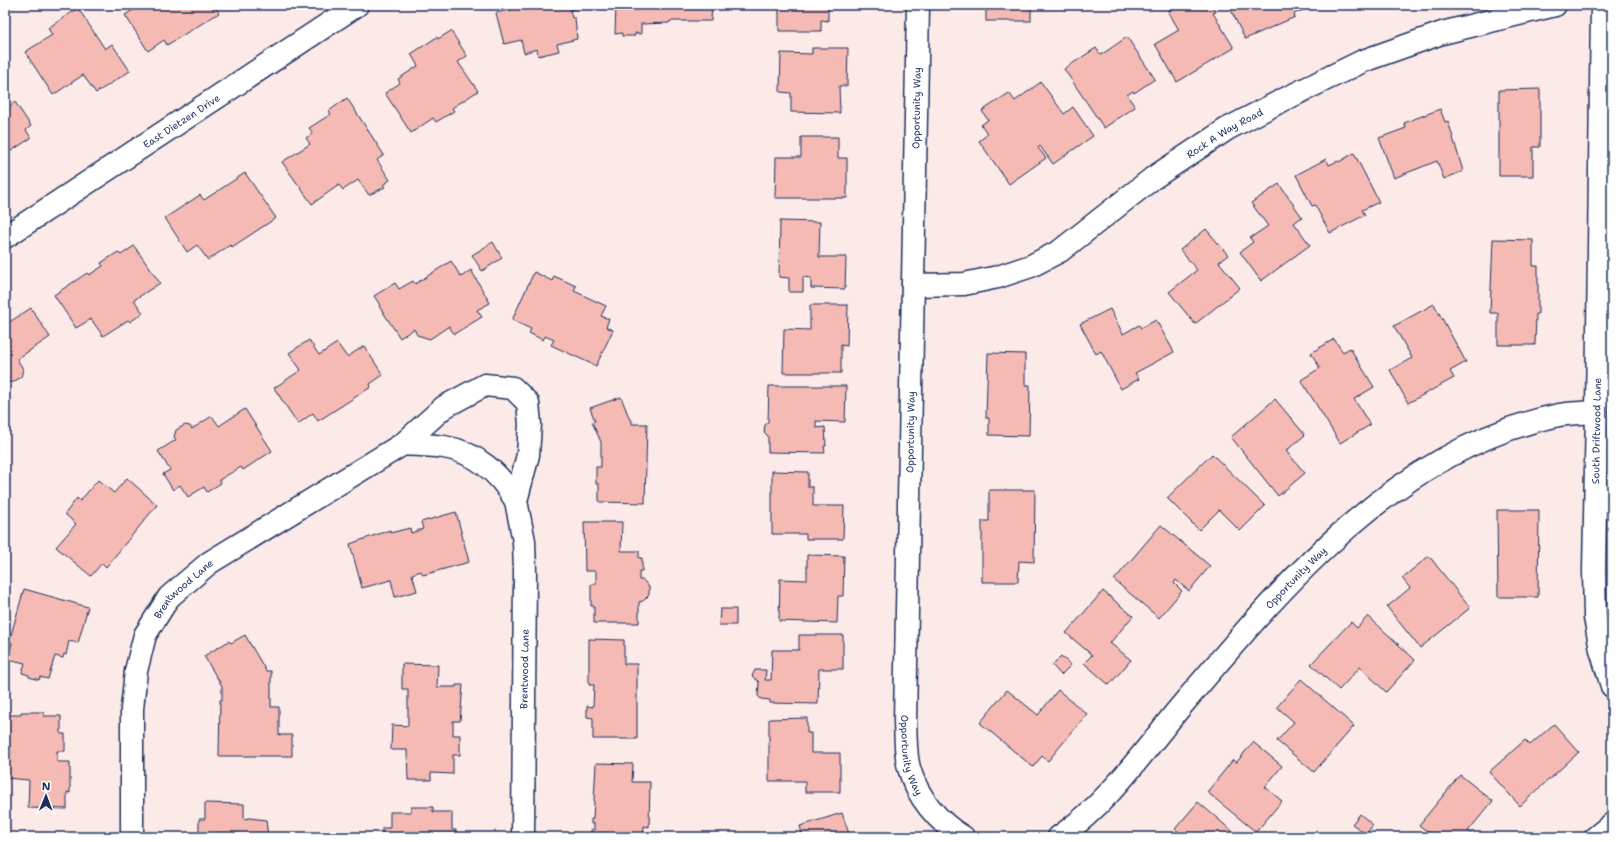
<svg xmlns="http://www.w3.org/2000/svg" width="1617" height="842" viewBox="0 0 1617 842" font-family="'Shantell Sans',sans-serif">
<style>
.building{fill:#f6bab4;stroke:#1b2f5e}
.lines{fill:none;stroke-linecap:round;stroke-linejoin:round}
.minor-casing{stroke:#1b2f5e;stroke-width:25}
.minor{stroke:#fff;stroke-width:22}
.labels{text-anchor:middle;stroke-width:4;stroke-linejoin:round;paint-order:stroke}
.street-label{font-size:10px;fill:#1b2f5e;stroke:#fff}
</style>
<rect width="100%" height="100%" fill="#fceae8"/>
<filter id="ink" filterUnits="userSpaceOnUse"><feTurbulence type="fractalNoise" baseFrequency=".025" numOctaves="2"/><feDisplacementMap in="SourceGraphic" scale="8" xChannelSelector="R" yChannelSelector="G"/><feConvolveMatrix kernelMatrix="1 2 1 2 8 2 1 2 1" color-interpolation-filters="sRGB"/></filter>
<g filter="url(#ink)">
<g class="building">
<path d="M141 5H214L219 13 167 45 164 40 148 51 125 15Z"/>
<path d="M519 5H580L581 8 570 10 572 18H575L577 39 557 44 559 51 538 56 537 49 524 53 521 40 504 44 496 13 513 9V6Z"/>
<path d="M616 5H712L711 21H670L669 23 641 24V34L635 33V36H622V33L615 34Z"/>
<path d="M779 5H828V21L821 20V31H779Z"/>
<rect x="986" y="5" width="45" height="16"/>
<path d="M1178 5H1211L1216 12 1213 13 1234 48 1177 82 1155 44 1179 30 1168 11Z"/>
<path d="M1231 5H1313L1294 14 1295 17 1245 39 1229 6Z"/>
<path d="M78 8 105 49 112 44 130 71 96 93 83 75 53 95 25 52 52 35 48 28Z"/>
<path d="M451 31 467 56 458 62 478 91 452 108 454 111 436 122 433 118 411 133 385 93 400 83 398 79 418 66 411 54 437 37 438 39Z"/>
<path d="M1127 37 1155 79 1134 93 1133 91 1127 95 1135 107 1104 128 1064 69 1096 48 1101 55Z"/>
<path d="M812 48H848L847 86H839L840 113 791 112V93L780 92 781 53 812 54Z"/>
<path d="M1041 82 1064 114 1073 107 1093 136 1053 164 1040 146 1038 148 1046 158 1009 184 979 141 988 134 981 125 988 120 982 111 1009 93 1015 101Z"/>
<path d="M1540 89V147H1533V176H1499V90Z"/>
<path d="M347 98 384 155 377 160 390 180 383 185 385 187 369 195 358 180 343 190 339 185 312 204 282 162 310 144 306 138 313 133 309 128 331 114 329 111Z"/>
<path d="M15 102 31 126 26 130 31 138 5 155V109Z"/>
<path d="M1440 109 1445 122 1448 121 1463 171 1444 179 1437 161 1394 178 1379 138 1406 128 1404 123Z"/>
<path d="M801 137H838V158H847V198H775L776 157H801Z"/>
<path d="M1354 153 1379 202 1362 210 1365 215 1330 233 1315 205 1312 206 1296 175 1326 159 1329 165 1338 161 1339 162Z"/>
<path d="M245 173 276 218 232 247 230 245 208 260 197 245 187 252 165 218 200 195 204 200Z"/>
<path d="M1279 184 1302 217 1294 223 1310 245 1261 281 1240 252 1253 242 1250 238 1268 226 1251 203Z"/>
<path d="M780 221 820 222 819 257H846L845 289 811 288V278L803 277V292H789V278L779 277Z"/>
<path d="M1206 229 1228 255 1219 262 1240 288 1195 324 1169 292 1197 270 1180 250Z"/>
<path d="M1493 239 1533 240V266H1538V314H1536L1535 345H1498V313H1490Z"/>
<path d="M493 242 502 258 482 271 472 255Z"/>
<path d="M134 246 160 283 134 300 143 313 130 322 128 320 103 336 91 319 76 328 54 295 87 273 89 275 103 266 101 263 118 252 121 255Z"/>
<path d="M451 261 461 277 471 270 490 303 477 310 482 317 454 334 449 326 430 339 417 335 414 329 400 338 379 306 380 305 374 296 395 283 399 289 413 281 415 284Z"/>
<path d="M534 272 552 281 554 276 576 286 574 291 606 306 601 316 609 319 606 327 613 330 596 366 551 345 554 340 545 336 543 340 529 333 531 329 512 320Z"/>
<path d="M1434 304 1466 362 1450 371 1454 378 1408 403 1390 370 1412 358 1394 326Z"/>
<path d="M810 305H848L847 346 841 345V373H783L784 329 810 330Z"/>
<path d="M31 308 50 337 17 359 23 369 21 377 12 383 5 381V325Z"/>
<path d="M1110 309 1123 334 1139 325 1141 328 1156 320 1174 352 1135 373 1139 379 1121 389 1101 351 1096 354 1080 324Z"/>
<path d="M1334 339 1343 352 1350 348 1374 387 1354 399 1370 425 1340 443 1301 380 1320 368 1311 353Z"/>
<path d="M309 340 319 355 337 343 347 357 364 346 383 375 370 384 371 387 318 421 313 413 298 424 274 388 301 370 289 353Z"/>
<path d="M988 353 1025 354V385H1030L1029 436 989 435V418H986Z"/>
<path d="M769 386H846L845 422 816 421V428L825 427 826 446H824L825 453 768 452V436L764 432 765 425 768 422Z"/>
<path d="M621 397 630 420H632V424H647L645 503 600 502 599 500V484H596V467H601V442L592 422 595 421 590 408Z"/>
<path d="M1275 399 1305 435 1286 451 1305 473 1278 496 1231 437Z"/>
<path d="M245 409 272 451 243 470 241 467 219 480 221 483 207 492 204 487 188 497 180 485 173 490 163 474 170 470 158 451 176 440 174 437 176 430 185 425 190 426 192 429 212 416 219 426Z"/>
<path d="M1212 454 1265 506 1240 531 1219 510 1199 530 1167 498Z"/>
<path d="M772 471 808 472V487H813V506H844L843 539H806V534H772Z"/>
<path d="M127 478 157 505 106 567 102 563 91 576 56 547 76 524 65 514 77 498 80 501 98 480 114 493Z"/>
<path d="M989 490H1035L1034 562 1019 561 1018 582H982V521H989Z"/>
<path d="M1497 510H1539L1538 597H1498Z"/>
<path d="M456 512 469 562 423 575 421 571 412 574 417 591 395 597 391 580 362 588 350 544 390 530V533L410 528 411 533 423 529 421 522Z"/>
<path d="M584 522H622L621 551H639V558H642V571H639V580H643L649 587V595L643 601 639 602V623H594V606H591V584H596V571H585Z"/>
<path d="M1161 525 1210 566 1189 591 1176 580 1174 583 1182 591 1159 618 1114 580Z"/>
<path d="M807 555 844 556 843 596H838L837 623 779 621 780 579 807 580Z"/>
<path d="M1429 556 1470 608 1420 648 1387 607 1410 588 1402 578Z"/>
<path d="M24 589 88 607 78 643 69 641 66 655 64 654 63 658 55 656 48 679 40 677 39 680 29 677V675L22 673 25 663 8 659 12 643 9 642Z"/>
<path d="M1103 591 1133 616 1110 643 1131 660 1109 685 1084 663 1092 655 1066 633Z"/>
<path d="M720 609H736V625H719Z"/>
<path d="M1368 616 1415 660 1386 692 1360 667 1339 690 1311 664 1351 622 1357 628Z"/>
<path d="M245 635 266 671H271V707H279V735H292V756H219L220 700H222V686L204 656 229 641 231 643Z"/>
<path d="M799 635H843V669H819L818 704 770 703V700L761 699 758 696 759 682 752 676 755 670H766L765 680H771L772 650H799Z"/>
<path d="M589 639 624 640V664H637V739H593V718L587 717V706L593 707 594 685H589Z"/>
<path d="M1061 656 1071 665 1061 675 1052 665Z"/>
<path d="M402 664 438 665 437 687H456V685H463L460 721H453V735H460V755H453V774L431 773V780H408L407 750H391L392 725 408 726V689H402Z"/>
<path d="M1301 679 1354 726 1314 772 1277 741 1294 722 1277 707Z"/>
<path d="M1007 690 1038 715 1058 690 1087 714 1048 761 1042 756 1033 767 980 723Z"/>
<path d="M21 712H44V716H61V734H65V751H57V762H70V793L67 792V809L28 808 29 780 5 778V715H21Z"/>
<path d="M807 718V733H811V753H840V792H805V781H769V719Z"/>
<path d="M1554 724 1579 752 1520 806 1489 772 1525 740 1530 745Z"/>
<path d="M1253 742 1282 766 1265 787 1282 801 1256 832 1207 792 1233 760 1236 763Z"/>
<path d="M596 763 633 764 632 782H650L649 827 644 826 643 837 591 836V830H594V824H591V819H593Z"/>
<path d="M1460 775 1493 801 1468 831 1475 837H1434L1419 825Z"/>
<path d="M1198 802 1239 837H1185L1175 829Z"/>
<path d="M205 803 244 804V819L250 818 266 820 268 837H199V819H205Z"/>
<path d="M411 807H433V812H452V830H456V837H382V828H390V812H411Z"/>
<path d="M842 813 850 837H803L800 826Z"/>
<path d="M1360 814 1373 825 1366 834 1352 824Z"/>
</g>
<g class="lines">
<g class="minor-casing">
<g id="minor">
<path id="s1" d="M918 5 905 722C906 737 905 754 909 768 917 797 938 822 963 837"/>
<path d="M1602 5 1597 412 1594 570 1595 617 1601 650 1612 686"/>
<path id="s2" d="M5 237 357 5"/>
<path id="s3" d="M913 285 964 284 998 277 1031 266 1060 251 1153 178 1227 129 1279 102 1363 61 1442 33 1555 5"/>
<path d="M403 444C416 445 430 445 444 447 476 452 500 474 516 501"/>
<path id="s4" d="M132 837V709L136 671 145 635 169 597 209 563 403 444 444 407 485 385 513 388 528 403 530 424 528 455 516 501 524 541 525 573 523 837"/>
<path id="s5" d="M1059 837C1107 804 1141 755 1177 711 1280 589 1394 449 1559 415 1571 413 1585 413 1597 412"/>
<path d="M1596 837 1612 824"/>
</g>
</g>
<use href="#minor" class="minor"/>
</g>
</g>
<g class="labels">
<g class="street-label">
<text transform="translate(916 108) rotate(-89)" y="4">Opportunity Way</text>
<text dy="4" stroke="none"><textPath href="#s2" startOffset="211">East Dietzen Drive</textPath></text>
<text dy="4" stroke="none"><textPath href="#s3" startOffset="356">Rock A Way Road</textPath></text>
<text transform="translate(1596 431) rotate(-89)" y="4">South Driftwood Lane</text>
<text transform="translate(910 432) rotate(-89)" y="4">Opportunity Way</text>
<text dy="4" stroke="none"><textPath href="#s5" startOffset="352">Opportunity Way</textPath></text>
<text dy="4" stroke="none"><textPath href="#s4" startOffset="264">Brentwood Lane</textPath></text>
<text transform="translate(524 669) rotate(-89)" y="4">Brentwood Lane</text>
<text dy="4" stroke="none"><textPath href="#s1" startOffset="751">Opportunity Way</textPath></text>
</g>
</g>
<rect width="1617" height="842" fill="none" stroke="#fff" stroke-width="20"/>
<rect x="10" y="10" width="1597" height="822" fill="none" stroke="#1b2f5e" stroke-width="1.5" filter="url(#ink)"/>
<g transform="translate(46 796) rotate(1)" stroke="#ffffff" stroke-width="3" paint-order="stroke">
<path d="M0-3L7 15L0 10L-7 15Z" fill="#1b2f5e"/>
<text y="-6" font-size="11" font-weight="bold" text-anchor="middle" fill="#1b2f5e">N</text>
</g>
</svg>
